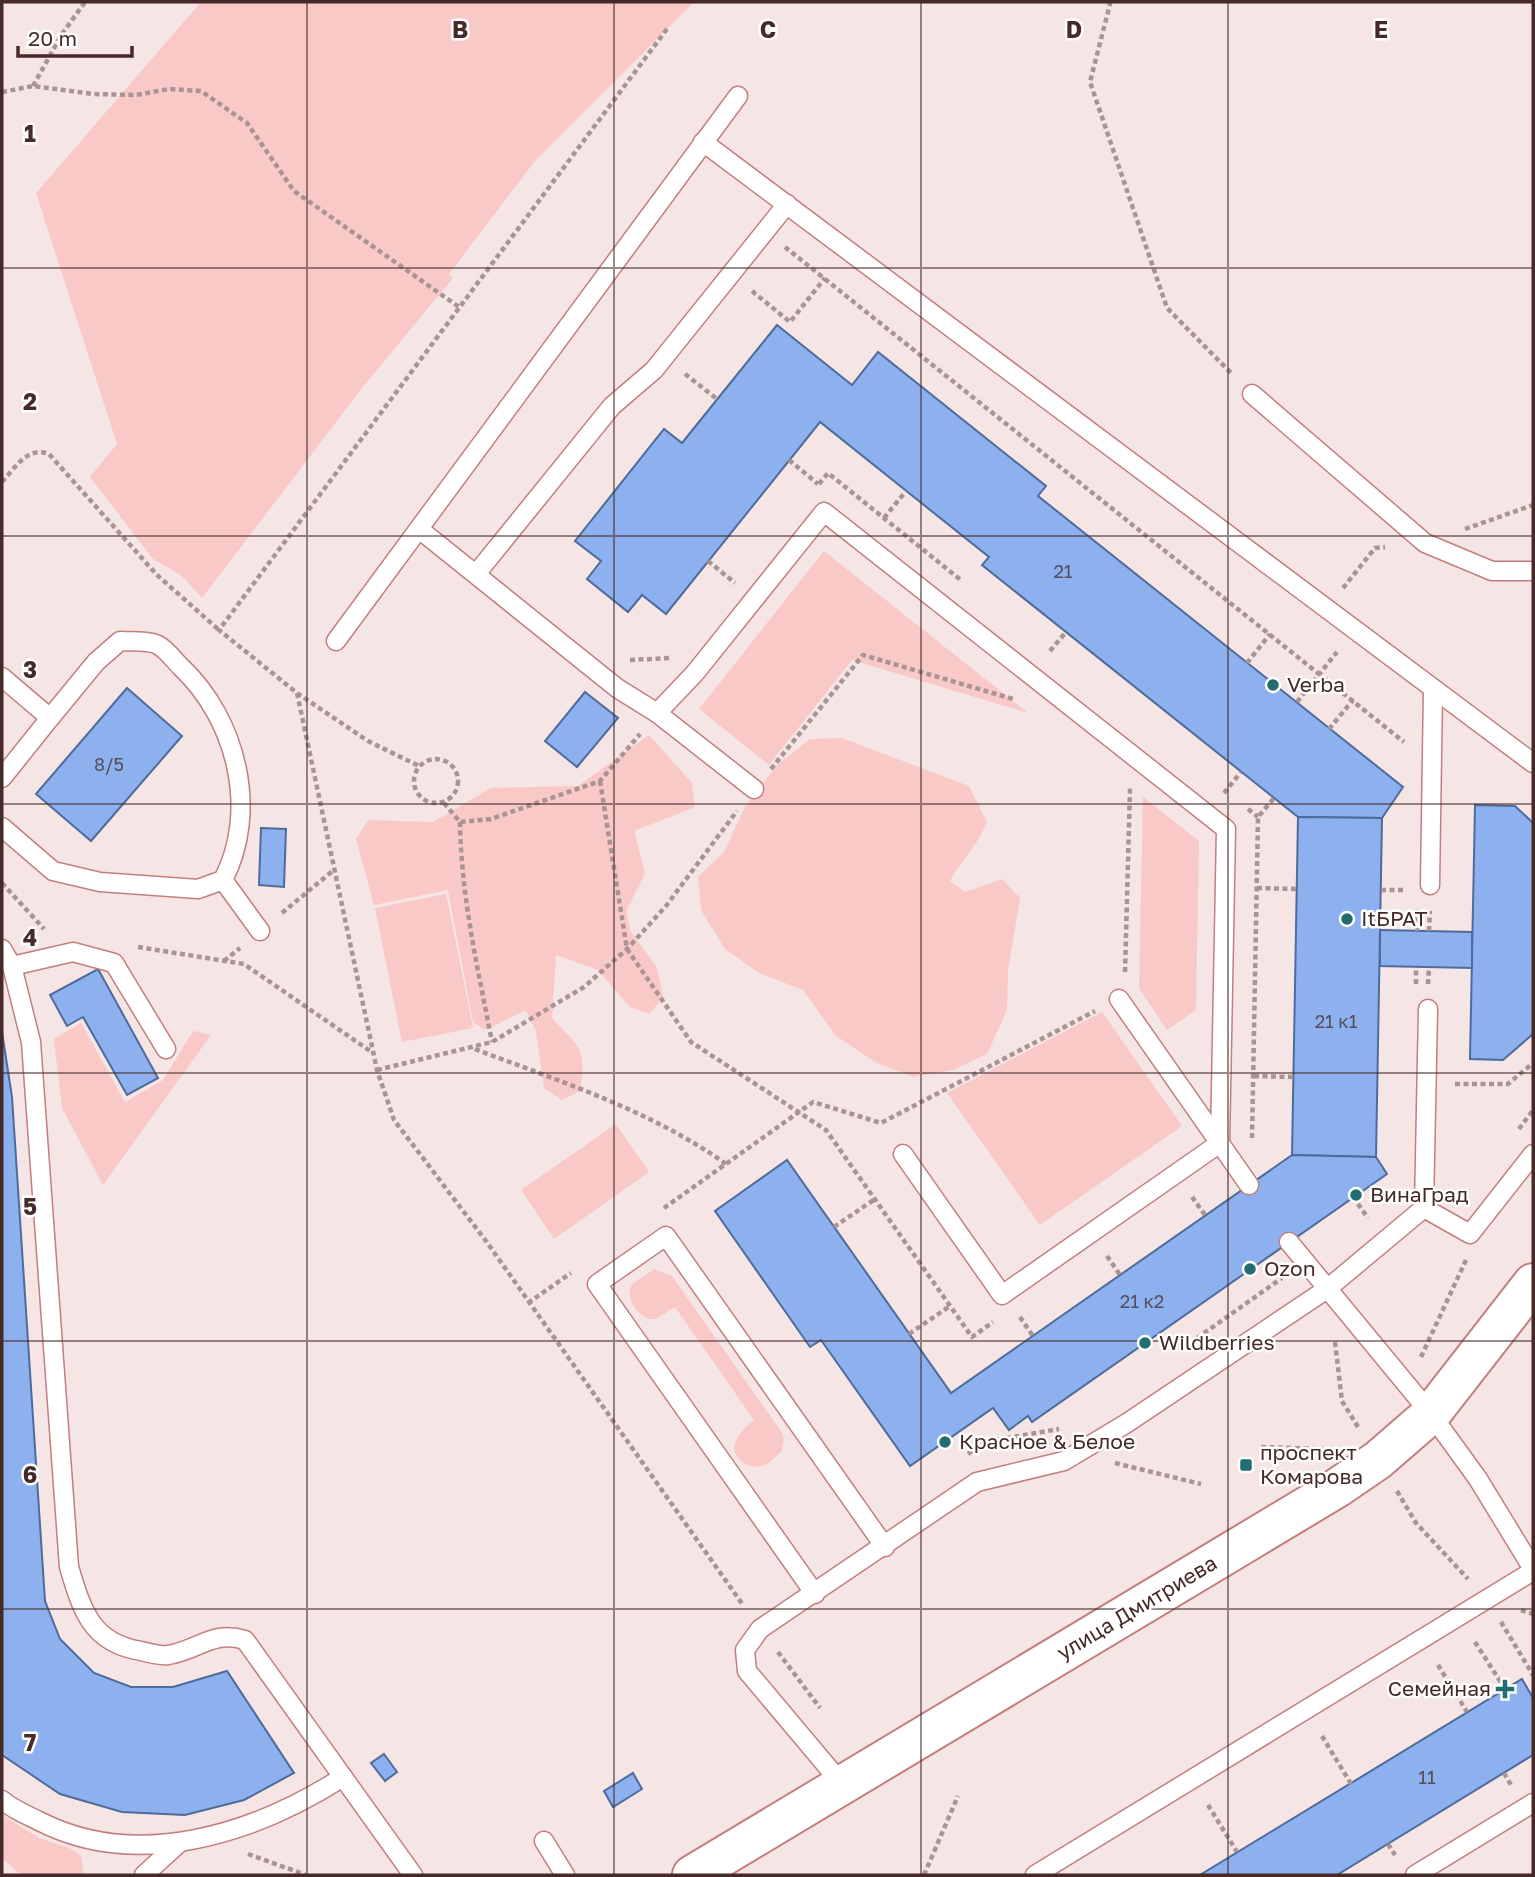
<svg xmlns="http://www.w3.org/2000/svg" width="1535" height="1877" viewBox="0 0 1535 1877" font-family="'Golos Text',sans-serif">
<style>
.green{fill:#f8c9c7}
.building{fill:#8db1ee;stroke:#4e6b9b;stroke-width:2}
.lines{fill:none;stroke-linecap:round;stroke-linejoin:round}
.service-casing{stroke:#c27f7e;stroke-width:21}
.secondary-casing{stroke:#c27f7e;stroke-width:42}
.path{stroke:#a99493;stroke-width:4.5;stroke-dasharray:5 3.5;stroke-linecap:butt}
.service{stroke:#fff;stroke-width:18}
.secondary{stroke:#fff;stroke-width:38}
.grid{fill:none;stroke:#452a29;stroke-width:2;stroke-opacity:0.55}
.poi-dot{fill:#216d71;stroke:#fff;stroke-width:2.5}
.labels{text-anchor:middle;stroke-width:5;stroke-linejoin:round;paint-order:stroke}
.number-label{font-size:18px;fill:#574c5a}
.poi-label{font-size:21px;fill:#452a29;stroke:#fff;text-anchor:start}
.street-label{font-size:21px;fill:#452a29;stroke:#fff}
.grid-label{font-size:23px;text-anchor:middle;font-weight:bold;fill:#452a29;stroke:#fff;stroke-width:5;stroke-linejoin:round;paint-order:stroke}
</style>
<rect width="100%" height="100%" fill="#f5e5e5"/>
<g class="green">
<path d="M201 2H694L535 161 449 274 453 278 362 388 202 598 181 575 153 559 90 477 117 444 36 193Z"/>
<path d="M824 551 1028 713 852 660 769 765 699 709Z"/>
<path d="M649 735 692 783 695 807 634 831 645 873 626 911 631 932 656 966 663 996 650 1014 630 1007 598 970 556 955 552 1018C580 1048 587 1048 580 1091L562 1100 544 1088 536 1031 526 1010 485 1030 473 1022 448 890 374 905 356 839 368 820 433 822 491 788 578 786Z"/>
<path d="M842 738 969 786 987 822C978 845 962 859 950 881L965 892 1002 879 1020 898 1008 970 1007 1010 987 1054 953 1070 913 1077 875 1062 835 1035 803 990 759 973 725 949 701 910 698 877 724 852 745 807 777 765 810 739Z"/>
<path d="M1143 797 1199 841 1196 1010 1167 1030 1139 988Z"/>
<path d="M446 894 473 1028 402 1042 375 908Z"/>
<path d="M1102 1012 1182 1126 1040 1225 947 1093Z"/>
<path d="M81 1023 125 1102 163 1080 193 1031 211 1035 103 1185 62 1108 54 1039Z"/>
<path d="M616 1124 649 1172 554 1239 521 1190Z"/>
<path d="M654 1269 672 1276 782 1433 784 1439 782 1451 766 1465 753 1467C722 1455 735 1435 754 1420L675 1307 656 1319H649C635 1313 626 1299 631 1285Z"/>
<path d="M2 1815 39 1838 69 1848 81 1856 84 1875H21L2 1858Z"/>
</g>
<g class="building">
<path d="M777 325 852 385 878 352 1046 486 1038 496 1403 787 1382 818 1298 817 982 565 989 557 820 422 666 614 642 595 628 612 587 579 601 561 575 541 664 429 682 443Z"/>
<path d="M127 688 182 736 91 841 36 794Z"/>
<path d="M585 692 618 718 577 767 545 741Z"/>
<path d="M1475 805 1515 806 1533 823V1034L1503 1060 1470 1059Z"/>
<path d="M1298 817 1382 818 1376 1157 1292 1155Z"/>
<path d="M261 828 286 829 284 887 259 885Z"/>
<path d="M1380 930 1472 932V968L1380 966Z"/>
<path d="M98 969 158 1078 127 1095 83 1017 67 1026 50 995Z"/>
<path d="M2 1032 12 1097 45 1601 60 1639 94 1673 131 1687H173L227 1671 294 1773 244 1800 185 1815 122 1812 60 1794 2 1755Z"/>
<path d="M1292 1155 1376 1157 1387 1174 1032 1422 1028 1416 1009 1430 993 1408 910 1466 821 1340 810 1347 715 1211 787 1160 951 1393Z"/>
<path d="M1522 1679 1533 1698V1755L1337 1875H1200Z"/>
<path d="M384 1754 397 1772 385 1781 371 1763Z"/>
<path d="M633 1773 642 1789 613 1807 604 1791Z"/>
</g>
<g class="lines">
<g class="service-casing">
<g id="service">
<path d="M703 142 1533 763"/>
<path d="M1252 394 1425 543 1492 571H1533"/>
<path d="M419 529 617 688 657 713 695 673 824 512 1226 829 1220 1143 1002 1295 903 1154"/>
<path d="M476 574 612 406 654 370 787 204"/>
<path d="M336 641 738 96"/>
<path d="M2 677 50 718 96 662 120 641C130 642 149 640 158 645 166 649 174 660 181 667 237 720 259 811 223 880L198 889 100 882 53 871 2 827"/>
<path d="M657 713 754 789"/>
<path d="M2 778 50 718"/>
<path d="M223 880 260 931"/>
<path d="M1430 885 1433 690"/>
<path d="M2 949 12 966 31 1042 69 1567C82 1610 91 1643 141 1651 149 1653 160 1656 168 1655 199 1650 212 1630 245 1640L413 1875"/>
<path d="M12 966 73 952 114 963 166 1049"/>
<path d="M1119 999 1249 1185"/>
<path d="M1424 1208 1428 1009"/>
<path d="M1289 1242 1431 1414 1478 1479 1533 1569"/>
<path d="M815 1594 597 1284 666 1236 885 1547"/>
<path d="M842 1784 747 1671 745 1650 760 1629 977 1482 1064 1461 1127 1423 1327 1289 1424 1208 1470 1234 1533 1154"/>
<path d="M2 1800C12 1809 27 1815 39 1821 138 1872 256 1833 343 1777"/>
<path d="M544 1841 565 1875"/>
<path d="M144 1875 178 1844"/>
<path d="M1035 1875 1533 1571"/>
<path d="M1415 1875 1533 1803"/>
</g>
</g>
<g class="secondary-casing">
<path id="secondary" d="M692 1875 1337 1488 1378 1460 1431 1414 1533 1283"/>
</g>
<g class="path">
<path d="M1108 2 1110 4 1090 82 1167 308 1232 374"/>
<path d="M667 29 219 630 297 693 377 1070 394 1120 486 1241 743 1605"/>
<path d="M33 86 62 34 85 2"/>
<path d="M2 92 33 86 93 94 136 95 169 89 201 91 247 123 294 191 459 307"/>
<path d="M785 247 1404 742"/>
<path d="M752 291 790 322 825 278"/>
<path d="M685 374 717 399"/>
<path d="M789 460 818 484"/>
<path d="M2 482C16 467 27 446 49 454L157 575 219 630"/>
<path d="M819 484 828 473 962 581"/>
<path d="M884 518 906 491"/>
<path d="M1465 529 1533 505"/>
<path d="M708 561 735 583"/>
<path d="M1343 588 1375 548 1385 547"/>
<path d="M1050 651 1066 632"/>
<path d="M630 660 670 658"/>
<path d="M1247 663 1270 634"/>
<path d="M297 693 368 741 419 766"/>
<path d="M1297 702 1337 652"/>
<path d="M1329 729 1353 700"/>
<circle cx="436" cy="781" r="22"/>
<path d="M771 769 863 655 1013 699"/>
<path d="M600 781 627 949 691 1042 826 1130 972 1337 993 1322"/>
<path d="M1224 793 1241 772"/>
<path d="M444 803 460 822 491 819 600 781 640 734"/>
<path d="M1248 809 1258 817"/>
<path d="M460 822C461 897 478 969 492 1042"/>
<path d="M2 883 44 929"/>
<path d="M1257 888 1296 889"/>
<path d="M1381 890H1405"/>
<path d="M282 913 335 869"/>
<path d="M1417 931V908"/>
<path d="M1429 931 1430 911"/>
<path d="M138 947 244 964 373 1053"/>
<path d="M224 961 240 948"/>
<path d="M1125 972 1130 788"/>
<path d="M1416 984V967"/>
<path d="M1428 984 1429 967"/>
<path d="M475 1049C561 1082 650 1110 726 1164"/>
<path d="M377 1070 492 1042 584 987 627 949 666 906 737 811"/>
<path d="M1254 1076 1293 1077"/>
<path d="M1455 1084H1508L1533 1063"/>
<path d="M1519 1129 1533 1110"/>
<path d="M1252 1138 1258 817 1274 798"/>
<path d="M1192 1197 1205 1215"/>
<path d="M1353 1197 1368 1218"/>
<path d="M664 1208 813 1102 881 1123 1095 1011"/>
<path d="M834 1227 875 1199"/>
<path d="M1107 1256 1120 1275"/>
<path d="M528 1303 571 1273"/>
<path d="M1020 1317 1033 1336"/>
<path d="M909 1334 950 1306"/>
<path d="M1335 1342 1342 1401 1358 1427"/>
<path d="M1183 1348 1282 1278"/>
<path d="M1421 1357 1466 1260"/>
<path d="M1261 1447 1323 1449"/>
<path d="M968 1454 984 1442 1059 1429"/>
<path d="M1115 1463 1201 1484"/>
<path d="M1397 1491 1416 1523 1468 1579"/>
<path d="M1521 1610 1533 1614"/>
<path d="M1501 1622 1533 1675"/>
<path d="M1475 1642 1505 1689"/>
<path d="M778 1652 820 1708"/>
<path d="M1438 1665 1467 1712"/>
<path d="M1322 1736 1351 1784"/>
<path d="M1504 1773 1511 1785"/>
<path d="M1208 1805 1237 1852"/>
<path d="M1388 1844 1395 1855"/>
<path d="M248 1854 306 1875"/>
<path d="M924 1875 958 1796"/>
</g>
<use href="#service" class="service"/>
<use href="#secondary" class="secondary"/>
</g>
<path class="grid" d="M307 2V1875M614 2V1875M921 2V1875M1228 2V1875M2 268H1533M2 536H1533M2 804H1533M2 1073H1533M2 1341H1533M2 1609H1533"/>
<g class="poi-dot">
<circle cx="1273" cy="685" r="7"/>
<circle cx="1347" cy="919" r="7"/>
<circle cx="1356" cy="1195" r="7"/>
<circle cx="1250" cy="1269" r="7"/>
<circle cx="1145" cy="1343" r="7"/>
<circle cx="945" cy="1442" r="7"/>
<rect x="1239" y="1458" width="14" height="14" rx="3.5"/>
<path d="M1501.5 1678.5h7v7h7v7h-7v7h-7v-7h-7v-7h7z"/>
</g>
<g class="labels">
<g class="number-label">
<text x="1063" y="578">21</text>
<text x="109" y="771">8/5</text>
<text x="1336" y="1028">21 к1</text>
<text x="1142" y="1308">21 к2</text>
<text x="1427" y="1784">11</text>
</g>
<g class="poi-label">
<text x="1287" y="692">Verba</text>
<text x="1361" y="926">ItБРАТ</text>
<text x="1370" y="1202">ВинаГрад</text>
<text x="1264" y="1276">Ozon</text>
<text x="1159" y="1350">Wildberries</text>
<text x="959" y="1449">Красное &amp; Белое</text>
<text x="1260" y="1460">проспект<tspan x="1260" dy="24">Комарова</tspan></text>
<text x="1491" y="1696" text-anchor="end">Семейная</text>
</g>
<g class="street-label">
<text transform="translate(1137 1608) rotate(-31)" y="7">улица Дмитриева</text>
</g>
</g>
<g class="grid-label">
<text x="460" y="38">B</text>
<text x="768" y="38">C</text>
<text x="1074" y="38">D</text>
<text x="1381" y="38">E</text>
<text x="30" y="142">1</text>
<text x="30" y="410">2</text>
<text x="30" y="678">3</text>
<text x="30" y="946">4</text>
<text x="30" y="1215">5</text>
<text x="30" y="1483">6</text>
<text x="30" y="1751">7</text>
</g>
<rect width="1535" height="1877" fill="none" stroke="#452a29" stroke-width="7"/>
<path d="M18 46v10h114v-10" fill="none" stroke="#452a29" stroke-width="3.5"/>
<text x="28" y="46" font-size="21" fill="#452a29" stroke="#ffffff" stroke-width="5" paint-order="stroke">20 m</text>
</svg>
